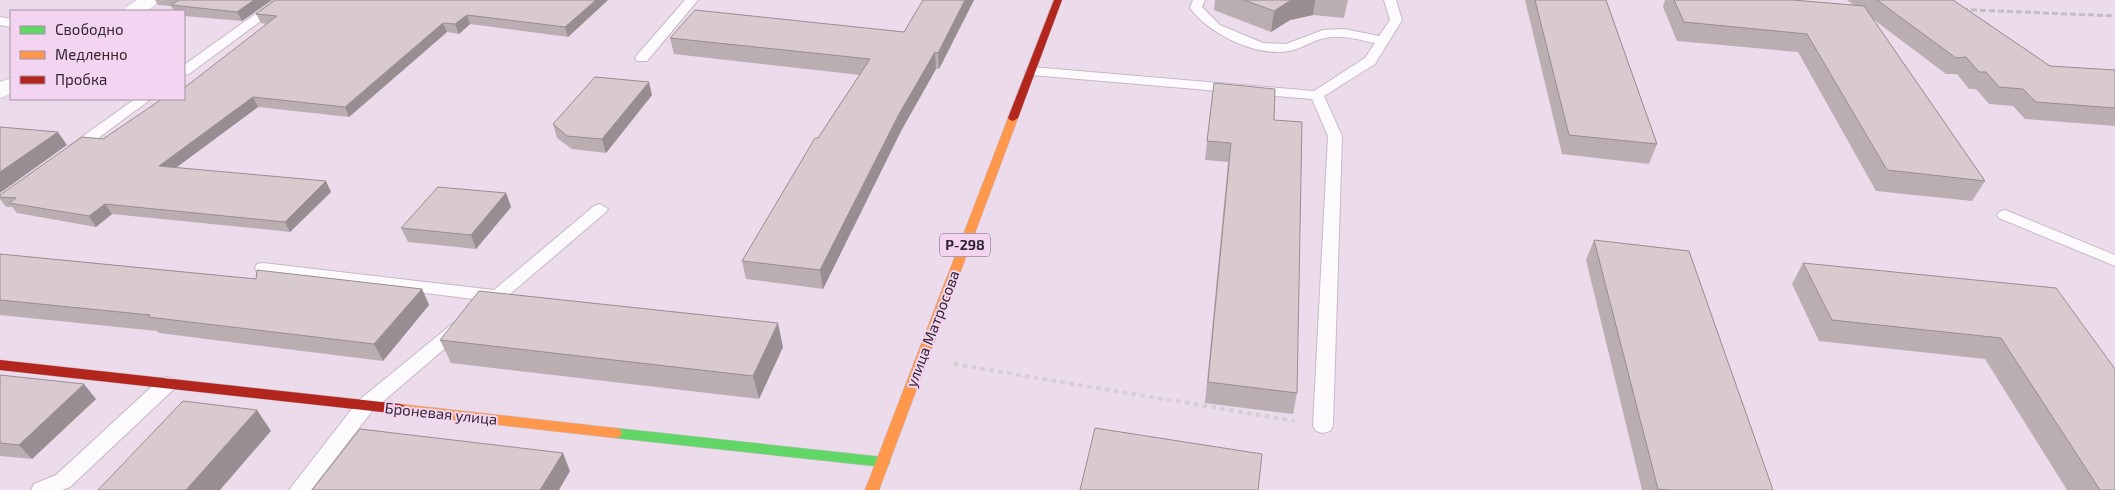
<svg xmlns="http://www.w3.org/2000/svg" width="2115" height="490" viewBox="0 0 2115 490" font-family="'Exo 2',sans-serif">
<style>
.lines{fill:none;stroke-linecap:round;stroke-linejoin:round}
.lane-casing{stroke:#c6b9c5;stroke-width:2}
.street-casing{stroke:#c6b9c5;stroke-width:1}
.fast-casing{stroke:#c6b9c5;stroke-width:1}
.slow-casing{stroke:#c6b9c5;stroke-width:1}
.jam-casing{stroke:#c6b9c5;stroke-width:1}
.path{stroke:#d3cfd3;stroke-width:4;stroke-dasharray:4.5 4.5;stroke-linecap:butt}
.lane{fill:#fcfafc;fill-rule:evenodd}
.street{fill:#fcfafc;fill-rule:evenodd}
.fast{fill:#63d668;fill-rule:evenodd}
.slow{fill:#ff974d;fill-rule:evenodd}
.jam{fill:#b3261e;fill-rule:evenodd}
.rail{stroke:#c1bdc0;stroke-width:3;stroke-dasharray:6 3;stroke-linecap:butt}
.wall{fill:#bbaeb2}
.shaded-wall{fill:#988d91}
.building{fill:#d9cacf;stroke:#988d91}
.labels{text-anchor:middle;stroke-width:4;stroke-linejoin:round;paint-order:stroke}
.shield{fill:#f3d5f1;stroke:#6c5b6b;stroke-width:1}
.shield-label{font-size:14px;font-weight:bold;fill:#322731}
.street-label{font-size:15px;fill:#322731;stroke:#f3d5f1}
</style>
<rect width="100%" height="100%" fill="#ecdceb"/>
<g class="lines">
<g class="lane-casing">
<g id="lane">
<path d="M275 0H289L189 74 184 75V65Z"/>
<path d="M685 0H698L647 61H637L635 58 637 55Z"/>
<path d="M1193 0H1205L1202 7 1220 25 1263 43 1286 44 1323 30 1344 29 1379 36 1390 20 1384 0H1396L1402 20 1375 64 1324 96 1342 136 1333 426 1330 431 1323 433 1316 431 1313 426 1328 136 1312 99 1032 75 1025 71 1032 67 1314 91 1365 58 1375 43C1359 40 1342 34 1325 38 1313 40 1301 49 1289 51 1256 57 1209 34 1190 8Z"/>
<path d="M0 17 11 19V27L0 25Z"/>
<path d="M135 99H151L78 153H68L66 150 68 147Z"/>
<path d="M600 204 608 209 606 212 489 312H477L474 308 482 300 263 273 257 272 255 268 257 264 263 263 494 290 594 206Z"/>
<path d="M2005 210 2115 255V266L1999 218 1997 215 1999 212Z"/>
<path d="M458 322 464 324 467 328 464 332 372 411 311 490H289L358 401 452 324Z"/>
<path d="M167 377 174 379 176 384 174 389 70 487 62 490H31L34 484 56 475 160 379Z"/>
</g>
</g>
<g class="street-casing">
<g id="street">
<path d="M137 0H161L147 11H123L126 7Z"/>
<path d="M11 78V94L0 98V82Z"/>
</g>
</g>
<g class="fast-casing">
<path id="fast" d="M615 428 883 457 888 458 890 462 888 466 883 467 615 438 610 437 608 433 610 429Z"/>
</g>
<g class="slow-casing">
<g id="slow">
<path d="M1013 115 1018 118 879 490H865L1008 118Z"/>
<path d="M400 404 615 428 620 429 622 433 620 437 615 438 400 414 395 412 393 409 395 406Z"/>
</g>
</g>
<g class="jam-casing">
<g id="jam">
<path d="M1054 0H1062L1018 118 1013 121 1010 120 1008 118Z"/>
<path d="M0 360 400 404 405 406 407 409 405 412 400 414 0 370Z"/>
</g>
</g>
<path class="path" d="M954 364 1295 421"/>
<use href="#lane" class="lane"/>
<use href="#street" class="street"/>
<use href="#fast" class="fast"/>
<use href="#slow" class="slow"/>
<use href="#jam" class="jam"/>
<path class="rail" d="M1953 9 2115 16"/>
</g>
<g class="wall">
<path d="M155 0H272L242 21 184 16V11H174L171 6 158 5Z"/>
<path d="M608 0 568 37 470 24 459 34 447 32 349 117 258 107 176 167 331 192 290 232 112 214 96 227 17 213 12 207H6L0 199V195L103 139 184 99 267 24 261 23 256 14Z"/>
<path d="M923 0H974L939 69H936L901 131 823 289 746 279 742 261 818 138 860 75 674 54 670 38 904 32Z"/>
<path d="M1215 0H1348L1344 18 1313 15 1290 20 1271 32 1214 10Z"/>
<path d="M1525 0H1606L1657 144 1649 164 1562 154Z"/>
<path d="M1665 0H1793L1854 5 1847 0H1953L2050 66 2115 70V126L2025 119 2013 106 1989 104 1976 89H1969L1957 74H1946L1873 19 1985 181 1972 201 1876 191 1798 52 1677 41 1663 7Z"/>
<path d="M652 95 606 153 572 149 557 138 553 124Z"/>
<path d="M1274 120 1297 393 1293 414 1205 403 1228 162 1205 160 1207 141Z"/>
<path d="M506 193 511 207 476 249 408 242 401 228Z"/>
<path d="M1594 240 1773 490H1642L1586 260Z"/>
<path d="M0 254 256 279 422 289 429 305 383 361 159 333 157 331 0 315Z"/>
<path d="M1803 263 2115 369V490H2067L1985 359 1819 341 1792 284Z"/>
<path d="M440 340 783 347 759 399 451 363Z"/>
<path d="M0 375 96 399 32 459 0 456Z"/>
</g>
<g class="shaded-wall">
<path d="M254 0H272L242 21 237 12Z"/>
<path d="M596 0H608L568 37 565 27Z"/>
<path d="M965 0H974L939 69 938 53Z"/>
<path d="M1291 0H1315L1313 15 1290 20 1271 32 1274 11Z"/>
<path d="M467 15 470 24 459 34 455 24Z"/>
<path d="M443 23 447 32 349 117 345 107Z"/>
<path d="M935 52 936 69 901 131 823 289 820 270 899 114Z"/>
<path d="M649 82 652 95 606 153 602 139Z"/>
<path d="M253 97 258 107 165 176 159 166Z"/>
<path d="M58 132 67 145 0 193V172Z"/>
<path d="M326 181 331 192 290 232 285 222Z"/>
<path d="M506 193 511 207 476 249 471 235Z"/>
<path d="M105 204 112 214 96 227 89 216Z"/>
<path d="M422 289 429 305 383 361 374 344Z"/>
<path d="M778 323 783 347 759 399 753 376Z"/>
<path d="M84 384 96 399 32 459 19 445Z"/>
<path d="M257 410 271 431 220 490H186Z"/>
<path d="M563 453 570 471 559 490H540Z"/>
</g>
<g class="building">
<path d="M179 0H254L237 12 171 5Z"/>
<path d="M275 0H596L565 27 467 15 455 24 443 23 345 107 253 97 159 166 326 181 285 222 105 204 89 216 9 203 16 198 0 197V195L82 137 103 139 162 99H184V88L277 16 256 14Z"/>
<path d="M923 0H965L938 53 935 52 899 114 820 270 742 261 815 138H818L870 59 670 38 695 10 904 32Z"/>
<path d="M1244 0H1291L1274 11Z"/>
<path d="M1535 0H1606L1657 144 1569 135Z"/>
<path d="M1674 0H1793L1864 6 1985 181 1887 170 1807 34 1684 22Z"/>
<path d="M1877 0H1953L2050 66 2115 70V108L2036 102 2023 89 1999 87 1986 72H1979L1966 57 1956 58Z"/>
<path d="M595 77 649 82 602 139 567 136 553 124Z"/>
<path d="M1214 83 1275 89 1274 120 1302 122 1297 393 1208 382 1231 143 1207 141Z"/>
<path d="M0 127 58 132 0 172Z"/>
<path d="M438 187 506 193 471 235 401 228Z"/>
<path d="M1594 240 1689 251 1773 490H1668L1658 489Z"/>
<path d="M0 254 256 279 257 270 422 289 374 344 148 317 150 315 0 300Z"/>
<path d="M1803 263 2056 288 2115 369V490H2100L2001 338 1832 320Z"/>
<path d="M479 291 778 323 753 376 440 340Z"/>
<path d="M0 375 84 384 19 445 0 443Z"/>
<path d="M183 401 257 410 186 490H98Z"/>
<path d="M1095 428 1262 454 1258 490H1080Z"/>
<path d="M360 429 563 453 540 490H312Z"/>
</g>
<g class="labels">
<rect class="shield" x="940" y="233.5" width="50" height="23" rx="4"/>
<g class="shield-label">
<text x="965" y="250">Р-298</text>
</g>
<g class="street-label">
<text transform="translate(933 329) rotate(-69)" y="5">улица Матросова</text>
<text transform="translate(441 414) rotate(6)" y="5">Броневая улица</text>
</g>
</g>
<rect x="10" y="10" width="175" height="90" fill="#f3d5f1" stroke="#a68fa4"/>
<rect x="20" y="26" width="25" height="8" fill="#63d668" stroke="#a68fa4"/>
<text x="55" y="35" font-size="15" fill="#322731">Свободно</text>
<rect x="20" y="51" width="25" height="8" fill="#ff974d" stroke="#a68fa4"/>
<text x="55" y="60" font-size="15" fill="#322731">Медленно</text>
<rect x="20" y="76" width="25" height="8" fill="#b3261e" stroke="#a68fa4"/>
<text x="55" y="85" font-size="15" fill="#322731">Пробка</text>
</svg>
